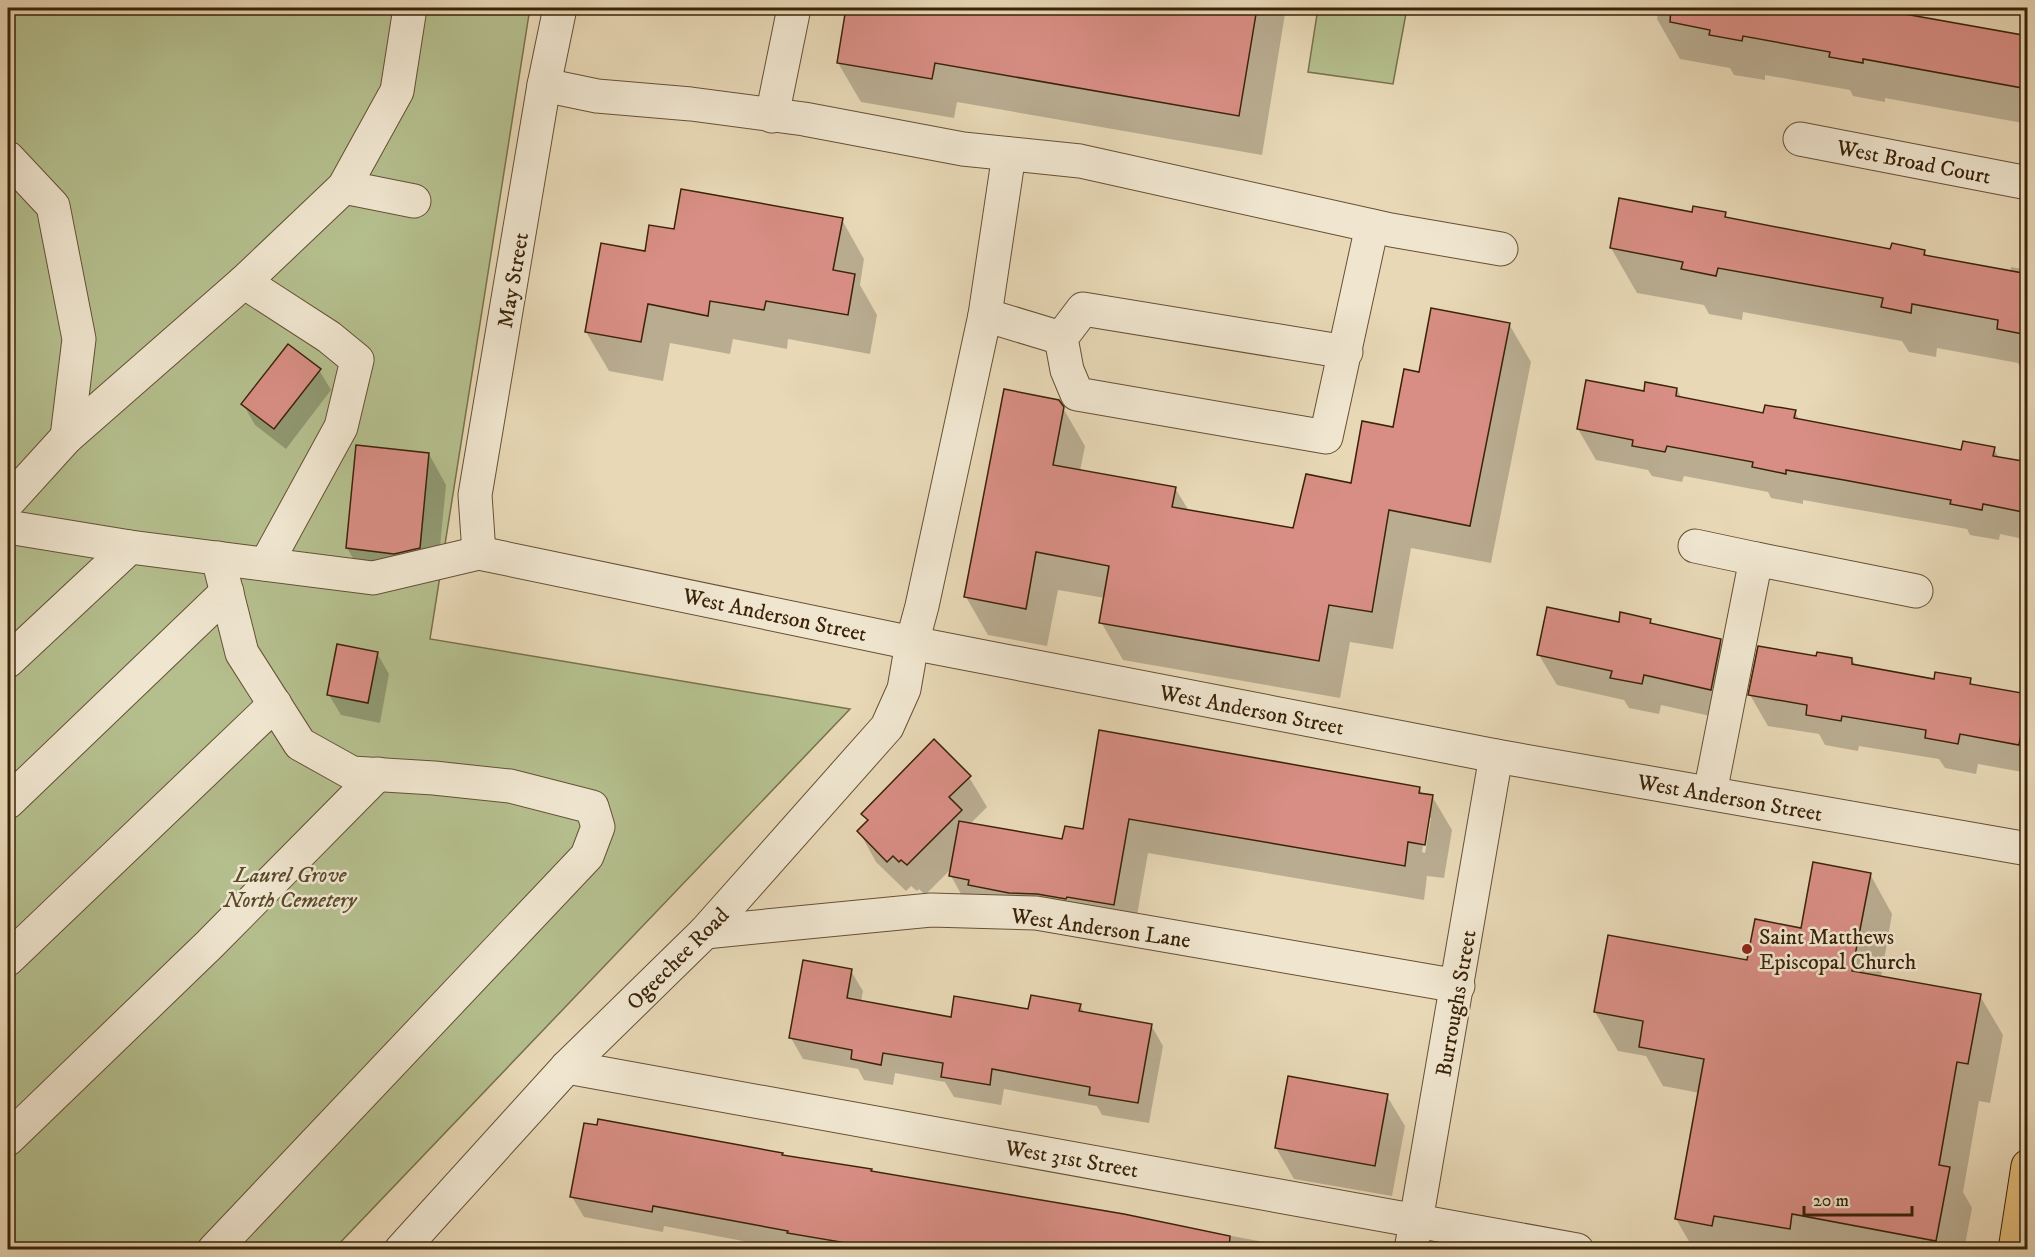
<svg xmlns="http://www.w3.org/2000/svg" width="2035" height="1257" viewBox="0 0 2035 1257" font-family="'IM FELL DW Pica',serif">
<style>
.green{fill:#b5bf8e;stroke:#78714b;stroke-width:1.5}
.shadow{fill:#0003;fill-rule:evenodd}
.building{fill:#d88e84;stroke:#3a2308;stroke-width:1.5}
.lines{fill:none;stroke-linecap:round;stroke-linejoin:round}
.minor-casing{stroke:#665034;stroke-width:35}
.major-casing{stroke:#3a2308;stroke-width:35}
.minor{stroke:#f0e6d0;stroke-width:33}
.major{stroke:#e4bc7b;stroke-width:33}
.poi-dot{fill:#8f2418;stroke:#f0e6d0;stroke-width:2}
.labels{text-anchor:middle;stroke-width:5;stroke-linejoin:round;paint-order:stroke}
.street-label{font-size:22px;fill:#3a2308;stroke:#f0e6d0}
.park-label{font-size:22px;font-style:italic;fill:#594a2a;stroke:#f0e6d0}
.poi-label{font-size:22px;fill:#3a2308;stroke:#f0e6d0;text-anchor:start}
</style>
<rect width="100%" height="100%" fill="#e8d8b6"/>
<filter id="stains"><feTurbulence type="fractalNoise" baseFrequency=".00333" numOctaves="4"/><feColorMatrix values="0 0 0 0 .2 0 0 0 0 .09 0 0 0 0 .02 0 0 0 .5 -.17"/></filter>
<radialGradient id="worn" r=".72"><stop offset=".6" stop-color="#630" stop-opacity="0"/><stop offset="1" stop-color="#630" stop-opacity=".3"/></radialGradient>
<g class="green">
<path d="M8 8H530L430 639 850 709 334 1249H8Z"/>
<path d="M1318 8H1407L1393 84 1308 72Z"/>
</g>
<g class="shadow">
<path d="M804 8H1286L1262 155 957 102 954 118 861 102 838 63 846 15Z"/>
<path d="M1659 8H1875L1877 10 2028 38V124L1885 98V102L1853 96 1850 90 1765 75V80L1734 75 1730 68 1680 59 1657 19Z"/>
<path d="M1693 213 1725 214 1728 220 1892 250 1924 251 1928 257 2010 272 2011 267 2028 270V374H2024L2018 363 1937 348 1936 357 1909 352 1902 341 1743 312 1742 320 1709 314 1704 305 1637 293 1611 248Z"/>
<path d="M842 220 864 259 860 285 877 315 870 354 788 339 787 349 733 339 730 354 670 343 663 381 609 371 586 332 646 252 675 231Z"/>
<path d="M1509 324 1531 362 1491 563 1411 548 1393 649 1350 642 1340 698 1123 660 1101 622 1105 598 1058 590 1047 646 988 635 966 597 1063 408 1085 446 1080 471 1175 488 1189 511 1294 530 1352 484 1394 429 1420 374Z"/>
<path d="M319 370 331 390 286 449 255 425 243 404Z"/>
<path d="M1677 389 1682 399 1764 414 1795 412 1800 421 1962 452 1994 449 2000 459 2028 464V540L2000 534 1999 540 1970 535 1967 529 1803 500V504L1771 498 1768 492 1684 476 1682 482 1652 476 1648 470 1596 460 1578 429 1645 393Z"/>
<path d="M429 454 446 485 437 578 365 579 347 548Z"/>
<path d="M1650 620 1653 626 1720 640 1738 671 1728 720 1661 705 1659 714 1629 708 1624 700 1557 685 1539 655 1620 624Z"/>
<path d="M377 653 389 674 380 723 341 715 329 695Z"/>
<path d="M1817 658 1852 659 1856 666 1935 681 1970 679 1973 686 2027 695 2028 773 1978 764 1976 774 1945 768 1939 759 1859 746 1858 751 1825 745 1819 734 1768 726 1750 695Z"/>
<path d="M1100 732 1419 788 1423 795 1432 796 1452 830 1444 878 1427 876 1424 900 1148 853 1133 938 970 910 951 876 952 868 925 895 919 889 917 891 911 886 906 891 876 862 859 831 868 822 863 814 969 777 987 807 970 824 1063 841 1084 831ZM1428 818H1431L1425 853 1422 852Z"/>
<path d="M1870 874 1892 914 1881 977 1980 996 2003 1035 1990 1103 1979 1101 1963 1192 1972 1208 1964 1250H1694L1676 1219 1700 1093 1663 1086 1646 1056 1618 1051 1595 1012 1748 962 1802 930Z"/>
<path d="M851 971 863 991 861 1002 952 1019 1080 1005 1085 1014 1151 1025 1163 1046 1149 1123 1102 1115 1097 1106 1004 1089 1001 1105 954 1097 945 1082 895 1073 893 1085 864 1080 858 1069 803 1059 791 1038Z"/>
<path d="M1387 1096 1405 1126 1392 1196 1294 1179 1276 1148Z"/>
<path d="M783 1156 871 1170 872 1172 1040 1200 1306 1250H791L664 1226 663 1232 584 1217 572 1197Z"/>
</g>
<g class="building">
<path d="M846 8H1257L1239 116 935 63 932 79 837 63Z"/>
<path d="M1671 8H1871L2028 36V89L1863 59V63L1829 57 1830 52 1743 36 1742 41 1709 35 1710 30 1670 22Z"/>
<path d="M681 189 843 218 833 270 855 274 848 315 766 301 764 310 710 301 708 316 648 304 641 342 585 332 601 243 645 251 649 225 674 229Z"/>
<path d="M1619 198 1692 212 1693 206 1726 212 1725 217 1890 249 1892 243 1925 250 1924 255 2028 274V335L1997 329 1998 320 1912 304 1911 313 1881 307 1883 298 1718 268 1716 276 1681 269 1683 262 1610 248Z"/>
<path d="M1431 308 1510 323 1470 526 1389 510 1372 612 1329 605 1319 661 1099 623 1109 566 1036 552 1026 609 964 597 1004 389 1059 400 1064 407 1053 465 1176 487 1172 507 1293 528 1306 474 1351 483 1362 421 1393 427 1404 369 1419 372Z"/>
<path d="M288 344 321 369 274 429 241 404Z"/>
<path d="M1586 380 1644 391 1645 382 1677 388 1676 396 1763 413 1765 405 1796 410 1794 418 1961 450 1963 441 1995 447 1993 456 2028 462V513L1983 504 1982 510 1950 504 1951 500 1844 480 1786 470V474L1752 467 1753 462 1667 446 1665 452 1632 446 1633 440 1577 429Z"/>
<path d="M356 445 429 453 420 548 394 554 346 548Z"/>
<path d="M1547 607 1619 622 1620 612 1651 619 1650 623 1721 639 1711 690 1644 675 1642 684 1610 678 1612 671 1537 655Z"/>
<path d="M337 644 378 652 368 703 327 695Z"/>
<path d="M1758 646 1816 656 1817 652 1852 658V664L1934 679 1935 672 1971 678 1970 684 2028 694 2019 745 1960 734 1958 744 1925 738 1926 730 1842 716 1841 721 1806 715 1807 705 1748 695Z"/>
<path d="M1099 730 1420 787 1419 793 1433 795 1425 845 1408 842 1405 866 1129 819 1114 905 1067 897 1066 899 1037 894 1009 893 968 885 969 880 949 876 959 821 1062 839 1065 826 1083 829Z"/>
<path d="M934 739 971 776 949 797 962 810 907 865 901 860 899 862 893 856 887 862 857 831 868 820 861 814Z"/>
<path d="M1813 862 1871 873 1852 971 1981 994 1968 1064 1957 1062 1939 1165 1950 1167 1936 1241 1792 1214 1790 1229 1714 1216 1712 1226 1675 1219 1704 1059 1639 1047 1643 1021 1594 1012 1608 935 1747 960 1755 919 1801 928Z"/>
<path d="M803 960 852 969 847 998 951 1017 954 996 1028 1009 1031 995 1081 1004 1079 1011 1152 1024 1138 1103 1089 1095 1090 1087 992 1069 990 1085 941 1077 943 1063 883 1053 881 1065 851 1059 852 1050 789 1038Z"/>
<path d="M1288 1076 1388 1094 1375 1166 1275 1148Z"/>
<path d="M598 1119 783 1153 782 1155 872 1169 871 1171 1124 1214 1230 1236 1229 1250H840L841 1242 787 1233 788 1231 653 1206 652 1212 570 1197 584 1123 597 1125Z"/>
</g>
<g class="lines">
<g class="minor-casing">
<g id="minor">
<path d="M544 85 597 96 691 104 804 119 963 149 1080 161 1391 230 1501 249"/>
<path d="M772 116 794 8"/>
<path d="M1800 139 2028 183"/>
<path d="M8 158 53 206 79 339 67 437"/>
<path d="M344 187 414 201"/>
<path d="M244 282 329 337 357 360 341 427 266 564"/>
<path d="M985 315 1061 338"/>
<path d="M1346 352 1083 309 1061 338 1067 370 1077 394 1326 437 1372 226"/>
<path d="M8 502 67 437 244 282 344 187 397 91 410 8"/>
<path d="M8 527 130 547 373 578 479 553 912 643 1496 756 2028 849"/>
<path d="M1695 546 1756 559"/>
<path d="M479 553 475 495 544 85 560 8"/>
<path d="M8 661 130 547"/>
<path d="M1710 793 1756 559 1916 591"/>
<path d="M8 802 227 592"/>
<path d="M705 932 931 910 1036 913 1458 986"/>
<path d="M8 959 275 704"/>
<path d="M567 1067 1577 1250"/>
<path d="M8 1139 210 944 378 774"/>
<path d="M214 1250 587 856 598 827 592 807 510 786 434 778 352 773 300 744 242 653 218 558"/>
<path d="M401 1250 567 1067 705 932 887 727 904 689 912 643 922 606 985 315 1009 154"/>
<path d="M1411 1250 1496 756"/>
</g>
</g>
<g class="major-casing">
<path id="major" d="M2015 1250 2028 1166"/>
</g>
<use href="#minor" class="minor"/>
<use href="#major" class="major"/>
</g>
<circle class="poi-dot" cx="1747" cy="949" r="6"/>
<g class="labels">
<g class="street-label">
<text transform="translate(1914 161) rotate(11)" y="8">West Broad Court</text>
<text transform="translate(512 280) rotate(-80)" y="8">May Street</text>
<text transform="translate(775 614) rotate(12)" y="8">West Anderson Street</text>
<text transform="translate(1252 709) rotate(11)" y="8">West Anderson Street</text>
<text transform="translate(1730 797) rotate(10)" y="8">West Anderson Street</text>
<text transform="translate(1101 927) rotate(8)" y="8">West Anderson Lane</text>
<text transform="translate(677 958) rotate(-45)" y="8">Ogeechee Road</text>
<text transform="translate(1455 1003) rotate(-80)" y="8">Burroughs Street</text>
<text transform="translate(1072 1158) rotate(10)" y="8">West 31st Street</text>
</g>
<g class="park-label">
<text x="290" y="882">Laurel Grove<tspan x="290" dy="25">North Cemetery</tspan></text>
</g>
<g class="poi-label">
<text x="1759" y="944">Saint Matthews<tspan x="1759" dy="25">Episcopal Church</tspan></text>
</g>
</g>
<rect width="2035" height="1257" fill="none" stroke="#e8d8b6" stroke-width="30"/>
<rect x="9" y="9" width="2017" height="1239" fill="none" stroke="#3a2308" stroke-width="3"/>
<rect x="15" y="15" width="2005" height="1227" fill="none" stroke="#3a2308" stroke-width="1.5"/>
<path d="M1804 1206v9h108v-9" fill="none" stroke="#3a2308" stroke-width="3"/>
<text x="1813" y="1206" font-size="18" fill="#3a2308" stroke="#f0e6d0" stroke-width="4.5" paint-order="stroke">20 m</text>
<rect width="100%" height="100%" filter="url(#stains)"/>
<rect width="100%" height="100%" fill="url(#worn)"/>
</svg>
